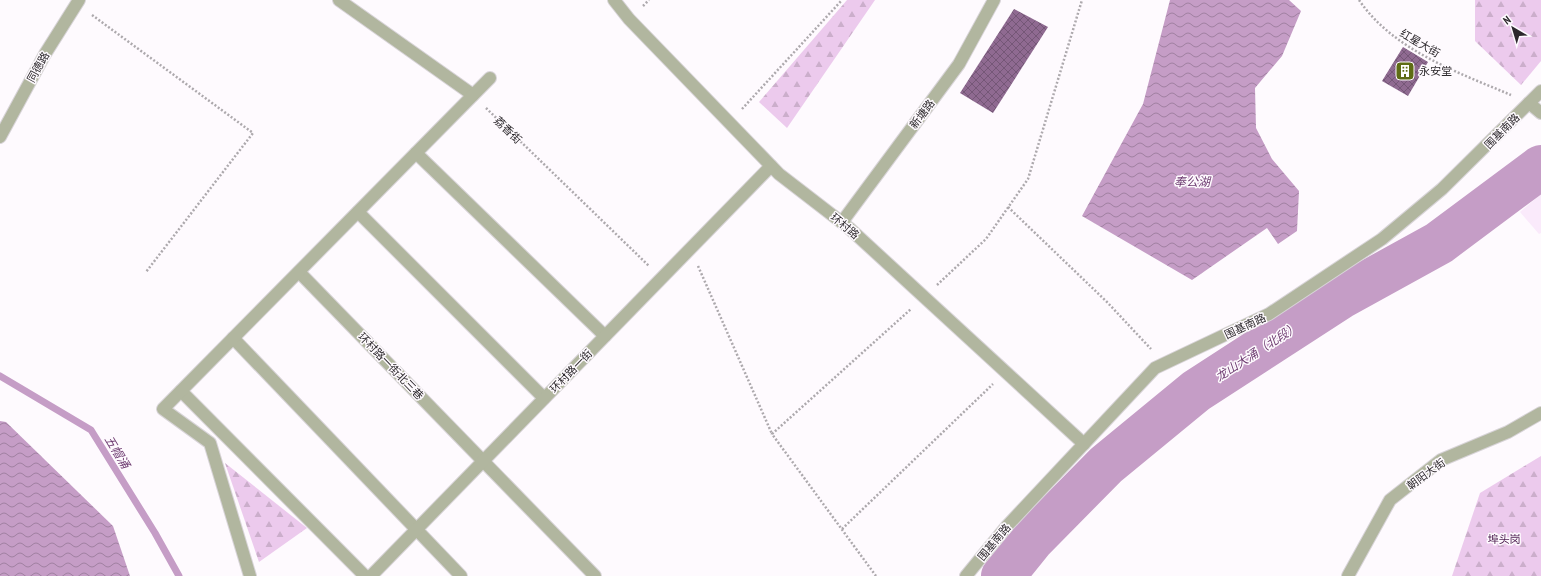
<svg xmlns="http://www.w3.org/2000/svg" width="1541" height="576" viewBox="0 0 1541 576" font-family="'PT Sans Narrow','Noto Sans SC',sans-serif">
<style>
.built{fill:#faeafb}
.forest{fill:url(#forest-firs)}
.water{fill:url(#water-waves)}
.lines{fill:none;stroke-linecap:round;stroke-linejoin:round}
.stream{stroke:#c59dc6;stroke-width:7}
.river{stroke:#c59dc6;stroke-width:44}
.building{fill:url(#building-cross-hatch)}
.minor-casing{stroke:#d8d4d8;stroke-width:14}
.path{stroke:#ada9ad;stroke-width:2.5;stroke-dasharray:2 2;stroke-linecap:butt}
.minor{stroke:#b1b69f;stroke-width:12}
.labels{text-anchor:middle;stroke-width:3;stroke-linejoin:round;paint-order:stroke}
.street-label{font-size:11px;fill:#2c282c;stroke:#fefafe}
.poi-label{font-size:11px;fill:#2c282c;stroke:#fefafe;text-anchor:start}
.park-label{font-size:11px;fill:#4c1c4f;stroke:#fefafe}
.water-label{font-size:12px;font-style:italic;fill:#6e3c71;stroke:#fefafe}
</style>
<defs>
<pattern id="forest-firs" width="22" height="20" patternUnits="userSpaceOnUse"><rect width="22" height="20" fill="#eccaed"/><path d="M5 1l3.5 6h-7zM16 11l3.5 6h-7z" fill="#cbaecb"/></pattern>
<pattern id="water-waves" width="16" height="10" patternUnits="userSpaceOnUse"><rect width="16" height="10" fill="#c59dc6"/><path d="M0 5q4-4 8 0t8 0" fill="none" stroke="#a080a1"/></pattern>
<pattern id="building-cross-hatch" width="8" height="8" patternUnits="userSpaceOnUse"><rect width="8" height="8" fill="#8f6a91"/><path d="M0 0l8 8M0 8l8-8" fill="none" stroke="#755777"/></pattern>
</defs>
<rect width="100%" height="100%" fill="#fefafe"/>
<path class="built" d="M1541 194V233L1539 234 1520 212Z"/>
<g class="forest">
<path d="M847 0H875L787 128 759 102Z"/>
<path d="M1475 0H1541V61L1521 85 1475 41Z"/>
<path d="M1541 456V576H1452L1480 493Z"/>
<path d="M225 463 307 528 259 562Z"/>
</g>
<g class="water">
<path d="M1170 0H1289L1301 11 1282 56 1255 88 1256 128 1272 159 1299 191 1297 231 1278 244 1267 228 1192 280 1082 216 1143 104Z"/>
<path d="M0 421 6 422 113 526 130 576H0Z"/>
</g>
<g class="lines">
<path class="stream" d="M0 376 91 430 155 533 179 576"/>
<path class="river" d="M1003 576 1033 539 1106 465 1196 391 1341 297 1439 243 1541 167"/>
</g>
<g class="building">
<path d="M1014 9 1048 27 993 113 960 93Z"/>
<path d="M1403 47 1428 62 1408 96 1382 81Z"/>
</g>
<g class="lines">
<g class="minor-casing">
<g id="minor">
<path d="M339 0 473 95"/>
<path d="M614 0 629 19 779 174 849 228 1084 444"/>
<path d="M1529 103 1541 113"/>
<path d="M0 137 45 54 79 0"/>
<path d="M416 153 605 336"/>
<path d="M358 212 544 398"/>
<path d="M842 222 959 64 994 0"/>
<path d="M299 272 595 576"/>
<path d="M233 338 461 576"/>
<path d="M181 391 365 576"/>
<path d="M250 576 210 443 163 409 490 78"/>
<path d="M371 576 771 166"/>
<path d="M966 576 1007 526 1155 368 1269 314 1382 239 1442 189 1541 91"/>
<path d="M1348 576 1390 500 1441 460 1508 432 1541 413"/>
</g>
</g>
<g class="path">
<path d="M1359 0C1393 50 1457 72 1511 95"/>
<path d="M643 6 649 0"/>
<path d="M92 15 253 133 146 272"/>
<path d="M486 108 649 266"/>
<path d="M742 109 842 0"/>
<path d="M1008 207 1107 302 1151 349"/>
<path d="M698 266 772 434"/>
<path d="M937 285 986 239 1028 179 1082 0"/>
<path d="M842 529 993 384"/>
<path d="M876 576 772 434 911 309"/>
</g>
<use href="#minor" class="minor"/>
</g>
<defs>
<g id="building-square" transform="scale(1)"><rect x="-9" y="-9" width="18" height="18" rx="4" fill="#5e6c15" stroke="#fefafe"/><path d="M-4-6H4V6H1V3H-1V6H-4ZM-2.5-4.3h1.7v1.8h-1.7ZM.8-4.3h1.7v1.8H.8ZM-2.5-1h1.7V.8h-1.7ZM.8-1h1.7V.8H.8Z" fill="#fff"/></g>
</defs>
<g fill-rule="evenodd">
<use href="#building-square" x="1405" y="71"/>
</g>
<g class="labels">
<g class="street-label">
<text transform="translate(1420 43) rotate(30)" y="4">红星大街</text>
<text transform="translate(38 67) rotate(-61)" y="4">同德路</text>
<text transform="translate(922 114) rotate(-53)" y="4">新塘路</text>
<text transform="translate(508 130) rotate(44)" y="4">荔香街</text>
<text transform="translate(1502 131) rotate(-45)" y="4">围基南路</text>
<text transform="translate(845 226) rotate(40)" y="4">环村路</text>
<text transform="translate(1245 326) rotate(-25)" y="4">围基南路</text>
<text transform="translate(391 366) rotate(46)" y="4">环村路一街北三巷</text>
<text transform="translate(571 371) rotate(-46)" y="4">环村路一街</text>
<text transform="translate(1426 474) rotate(-36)" y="4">朝阳大街</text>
<text transform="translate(994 542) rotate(-50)" y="4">围基南路</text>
</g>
<g class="poi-label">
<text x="1419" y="75">永安堂</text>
</g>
<g class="park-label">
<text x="1504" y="543">埠头岗</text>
</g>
<g class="water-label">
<text x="1192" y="186">奉公湖</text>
<text transform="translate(1257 352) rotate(-33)" y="4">龙山大涌（北段）</text>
<text transform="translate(117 452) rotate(59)" y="4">五帽涌</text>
</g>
</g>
<g transform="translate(1513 28) rotate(322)" stroke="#fefafe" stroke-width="3" paint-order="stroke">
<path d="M0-3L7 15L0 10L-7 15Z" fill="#2c282c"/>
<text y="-6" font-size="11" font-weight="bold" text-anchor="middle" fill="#2c282c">N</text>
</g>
</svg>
